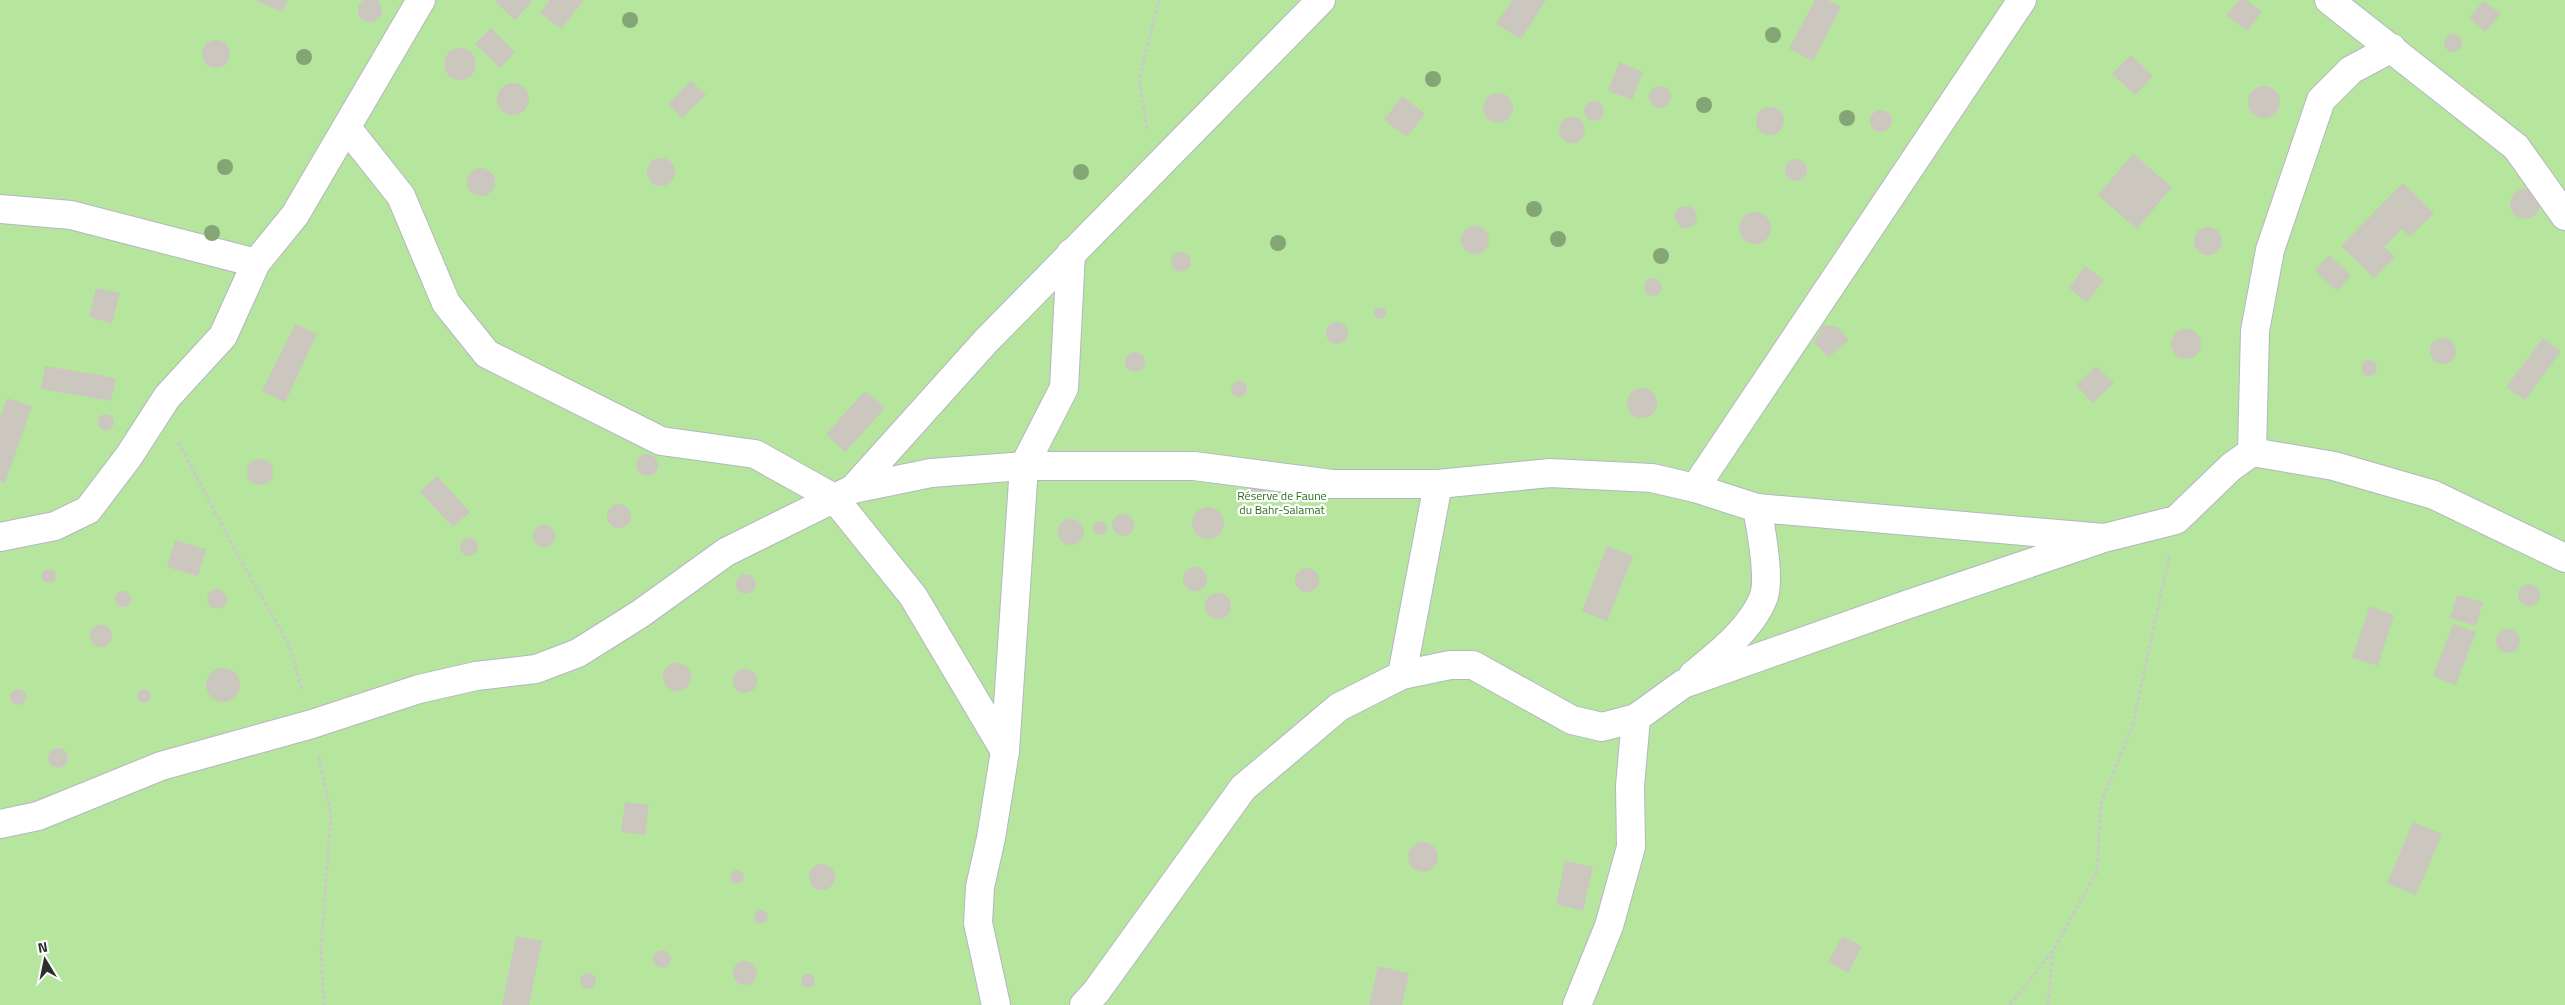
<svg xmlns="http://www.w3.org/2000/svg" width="2565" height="1005" viewBox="0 0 2565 1005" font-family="'Titillium Web',sans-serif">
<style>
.green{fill:#b6e59e}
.building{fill:#cbc7bf}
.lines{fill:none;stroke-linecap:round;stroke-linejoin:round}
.street-casing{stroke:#b4b7c1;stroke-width:30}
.path{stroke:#c9c9c9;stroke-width:3;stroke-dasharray:4 2.5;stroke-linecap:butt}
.street{stroke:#fff;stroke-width:28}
.tree{fill:#84a574}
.labels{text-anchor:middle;stroke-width:4.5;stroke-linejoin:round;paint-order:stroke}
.park-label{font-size:12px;fill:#2c6e1b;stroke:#fff}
</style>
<rect width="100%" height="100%" fill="#efe9e1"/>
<rect class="green" x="0" y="0" width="2565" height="1005"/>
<g class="building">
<circle cx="370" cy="10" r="12"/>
<path d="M255 0H288L283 12Z"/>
<path d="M497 0H533L515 20 495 2Z"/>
<path d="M550 0H584L561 29 540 13Z"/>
<path d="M1512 0H1546L1521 39 1496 24Z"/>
<path d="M1815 0H1828L1841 7 1813 61 1789 49Z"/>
<path d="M2239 0H2247L2262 12 2247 31 2226 15Z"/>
<path d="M2484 1 2501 14 2485 32 2469 17Z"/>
<path d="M491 28 515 52 500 68 475 44Z"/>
<circle cx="2453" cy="43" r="9"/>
<circle cx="216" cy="54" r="14"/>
<circle cx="460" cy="64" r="16"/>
<path d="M2131 55 2153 76 2135 95 2112 74Z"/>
<path d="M1619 62 1643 72 1632 100 1608 91Z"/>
<path d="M691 81 706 95 682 118 668 103Z"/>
<circle cx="513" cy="99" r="16"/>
<circle cx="2264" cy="102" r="16"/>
<circle cx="1660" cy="97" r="11"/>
<circle cx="1498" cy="108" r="15"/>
<path d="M1402 96 1425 114 1407 137 1384 120Z"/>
<circle cx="1594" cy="111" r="10"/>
<circle cx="1770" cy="121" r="14"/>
<circle cx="1881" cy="121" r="11"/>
<circle cx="1572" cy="130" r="13"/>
<path d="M2133 154 2172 187 2137 229 2098 195Z"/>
<circle cx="661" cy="172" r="14"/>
<circle cx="1796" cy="170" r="11"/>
<circle cx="481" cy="182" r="14"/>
<path d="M2403 183 2434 213 2410 237 2402 229 2384 247 2395 257 2374 278 2341 246Z"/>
<circle cx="2525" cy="204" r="15"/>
<circle cx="1686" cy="217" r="11"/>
<circle cx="1755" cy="228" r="16"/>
<circle cx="1475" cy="240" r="14"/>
<circle cx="2208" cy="241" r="14"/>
<circle cx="1181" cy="262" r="10"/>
<path d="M2329 255 2351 275 2337 291 2315 271Z"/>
<path d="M2085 266 2104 280 2087 302 2069 288Z"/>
<circle cx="1653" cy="287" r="9"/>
<path d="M96 288 120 293 112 323 89 317Z"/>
<circle cx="1380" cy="313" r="6"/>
<circle cx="1337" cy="333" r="11"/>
<path d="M295 324 317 334 285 402 262 391Z"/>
<path d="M1823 325 1837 327 1849 340 1829 357 1814 343Z"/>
<circle cx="2186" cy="344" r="15"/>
<path d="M2543 338 2561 351 2525 400 2506 387Z"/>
<circle cx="2443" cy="351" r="13"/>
<circle cx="1135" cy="362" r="10"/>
<circle cx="2369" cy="368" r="8"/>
<path d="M45 366 116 378 111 401 41 389Z"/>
<path d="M2096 366 2114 383 2093 403 2076 385Z"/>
<circle cx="1239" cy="389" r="8"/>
<circle cx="1642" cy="403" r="15"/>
<path d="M865 391 885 408 845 452 826 434Z"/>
<path d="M7 398 32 406 5 483 0 481V419Z"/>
<circle cx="106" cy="422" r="8"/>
<circle cx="647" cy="465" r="11"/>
<circle cx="260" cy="472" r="13"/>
<path d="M437 476 470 512 453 527 420 492Z"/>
<path d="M1249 484 1264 488 1262 495 1256 498 1249 496 1246 490Z"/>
<circle cx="619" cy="516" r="12"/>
<circle cx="1208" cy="523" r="16"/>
<circle cx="1123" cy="525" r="11"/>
<circle cx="1071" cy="532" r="13"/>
<circle cx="1100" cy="528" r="7"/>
<circle cx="544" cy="536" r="11"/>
<circle cx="469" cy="547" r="9"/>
<path d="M175 540 206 549 198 576 167 567Z"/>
<path d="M1607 546 1633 556 1607 621 1582 611Z"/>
<circle cx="1195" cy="579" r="12"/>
<circle cx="1307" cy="580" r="12"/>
<circle cx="49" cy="576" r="7"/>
<circle cx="746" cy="584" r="10"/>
<circle cx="2529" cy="595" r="11"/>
<circle cx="217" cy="599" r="10"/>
<circle cx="123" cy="599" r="8"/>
<circle cx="1218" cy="606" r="13"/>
<path d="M2457 595 2483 602 2476 626 2450 618Z"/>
<path d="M2370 606 2394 615 2378 666 2352 658Z"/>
<path d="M2453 624 2476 632 2456 685 2433 676Z"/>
<circle cx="101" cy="636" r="11"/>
<circle cx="2508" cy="641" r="12"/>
<circle cx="677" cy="677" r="14"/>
<circle cx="223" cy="685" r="17"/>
<circle cx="745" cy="681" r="12"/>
<circle cx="144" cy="696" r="7"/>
<circle cx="18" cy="697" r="8"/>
<circle cx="58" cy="758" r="10"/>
<path d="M625 802 649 805 645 835 621 832Z"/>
<path d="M2413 822 2442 834 2416 895 2387 883Z"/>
<circle cx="1423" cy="857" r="15"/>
<path d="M1565 861 1593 867 1583 911 1556 904Z"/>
<circle cx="822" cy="877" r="13"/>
<circle cx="737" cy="877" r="7"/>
<circle cx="761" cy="917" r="7"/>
<path d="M516 936 542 941 529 1005H502Z"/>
<path d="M1842 936 1862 946 1848 973 1828 962Z"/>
<circle cx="662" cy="959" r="9"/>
<circle cx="745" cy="973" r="12"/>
<path d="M1378 966 1409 973 1402 1005H1369Z"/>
<circle cx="588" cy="981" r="8"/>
<circle cx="808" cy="981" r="7"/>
</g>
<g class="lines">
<g class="street-casing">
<g id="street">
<path d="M2329 0 2516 147 2565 216"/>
<path d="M347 128 401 196 446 303 487 354 661 441 755 454 834 498 913 596 1005 751"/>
<path d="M0 209 71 215 256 263"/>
<path d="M2252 452 2255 331 2270 250 2321 100 2351 70 2392 48"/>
<path d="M1695 488 2022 0"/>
<path d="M853 489 986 341 1321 0"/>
<path d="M0 537 55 526 88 510 129 456 167 397 223 336 256 263 295 215 421 0"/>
<path d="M1402 675 1438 484"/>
<path d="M1693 675C1718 655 1753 627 1764 596 1770 576 1761 529 1757 508"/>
<path d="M0 824 38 816 161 766 312 724 419 689 476 676 536 669 578 653 640 614 726 552 853 489 931 473 1024 466H1194L1332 484H1438L1550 473 1652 478 1695 488 1757 508 2104 538 2176 520 2231 467 2252 452 2334 466 2434 495 2565 558"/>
<path d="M996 1005 978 923 980 887 991 838 1005 751 1024 466 1064 388 1071 253"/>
<path d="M1084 1005 1096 992 1243 788 1339 707 1402 675 1450 665H1473L1572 720 1602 727 1636 718"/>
<path d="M1577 1005 1609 926 1631 847 1630 786 1636 718 1683 684 1906 605 2098 540"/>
</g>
</g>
<g class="path">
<path d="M1147 129 1139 79 1159 0"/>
<path d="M178 442 241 561 290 647 302 690"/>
<path d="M319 757 331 815 321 947 324 1005"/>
<path d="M2010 1005 2054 949 2097 871 2101 803 2133 724 2169 557"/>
<path d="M2048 1005 2053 951"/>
</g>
<use href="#street" class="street"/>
</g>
<g class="tree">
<circle cx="630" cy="20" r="8"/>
<circle cx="1773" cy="35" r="8"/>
<circle cx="304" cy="57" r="8"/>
<circle cx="1433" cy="79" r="8"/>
<circle cx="1704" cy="105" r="8"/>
<circle cx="1847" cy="118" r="8"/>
<circle cx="225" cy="167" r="8"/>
<circle cx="1081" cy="172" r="8"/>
<circle cx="1534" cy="209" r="8"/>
<circle cx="212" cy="233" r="8"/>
<circle cx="1558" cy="239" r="8"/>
<circle cx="1278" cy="243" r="8"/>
<circle cx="1661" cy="256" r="8"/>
</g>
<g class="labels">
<g class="park-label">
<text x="1282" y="500">Réserve de Faune<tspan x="1282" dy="14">du Bahr-Salamat</tspan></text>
</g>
</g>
<g transform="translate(45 960) rotate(350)" stroke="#ffffff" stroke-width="4" paint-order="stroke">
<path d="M0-4L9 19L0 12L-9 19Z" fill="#2e2e2e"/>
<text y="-8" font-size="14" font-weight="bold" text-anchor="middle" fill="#2e2e2e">N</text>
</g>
</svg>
